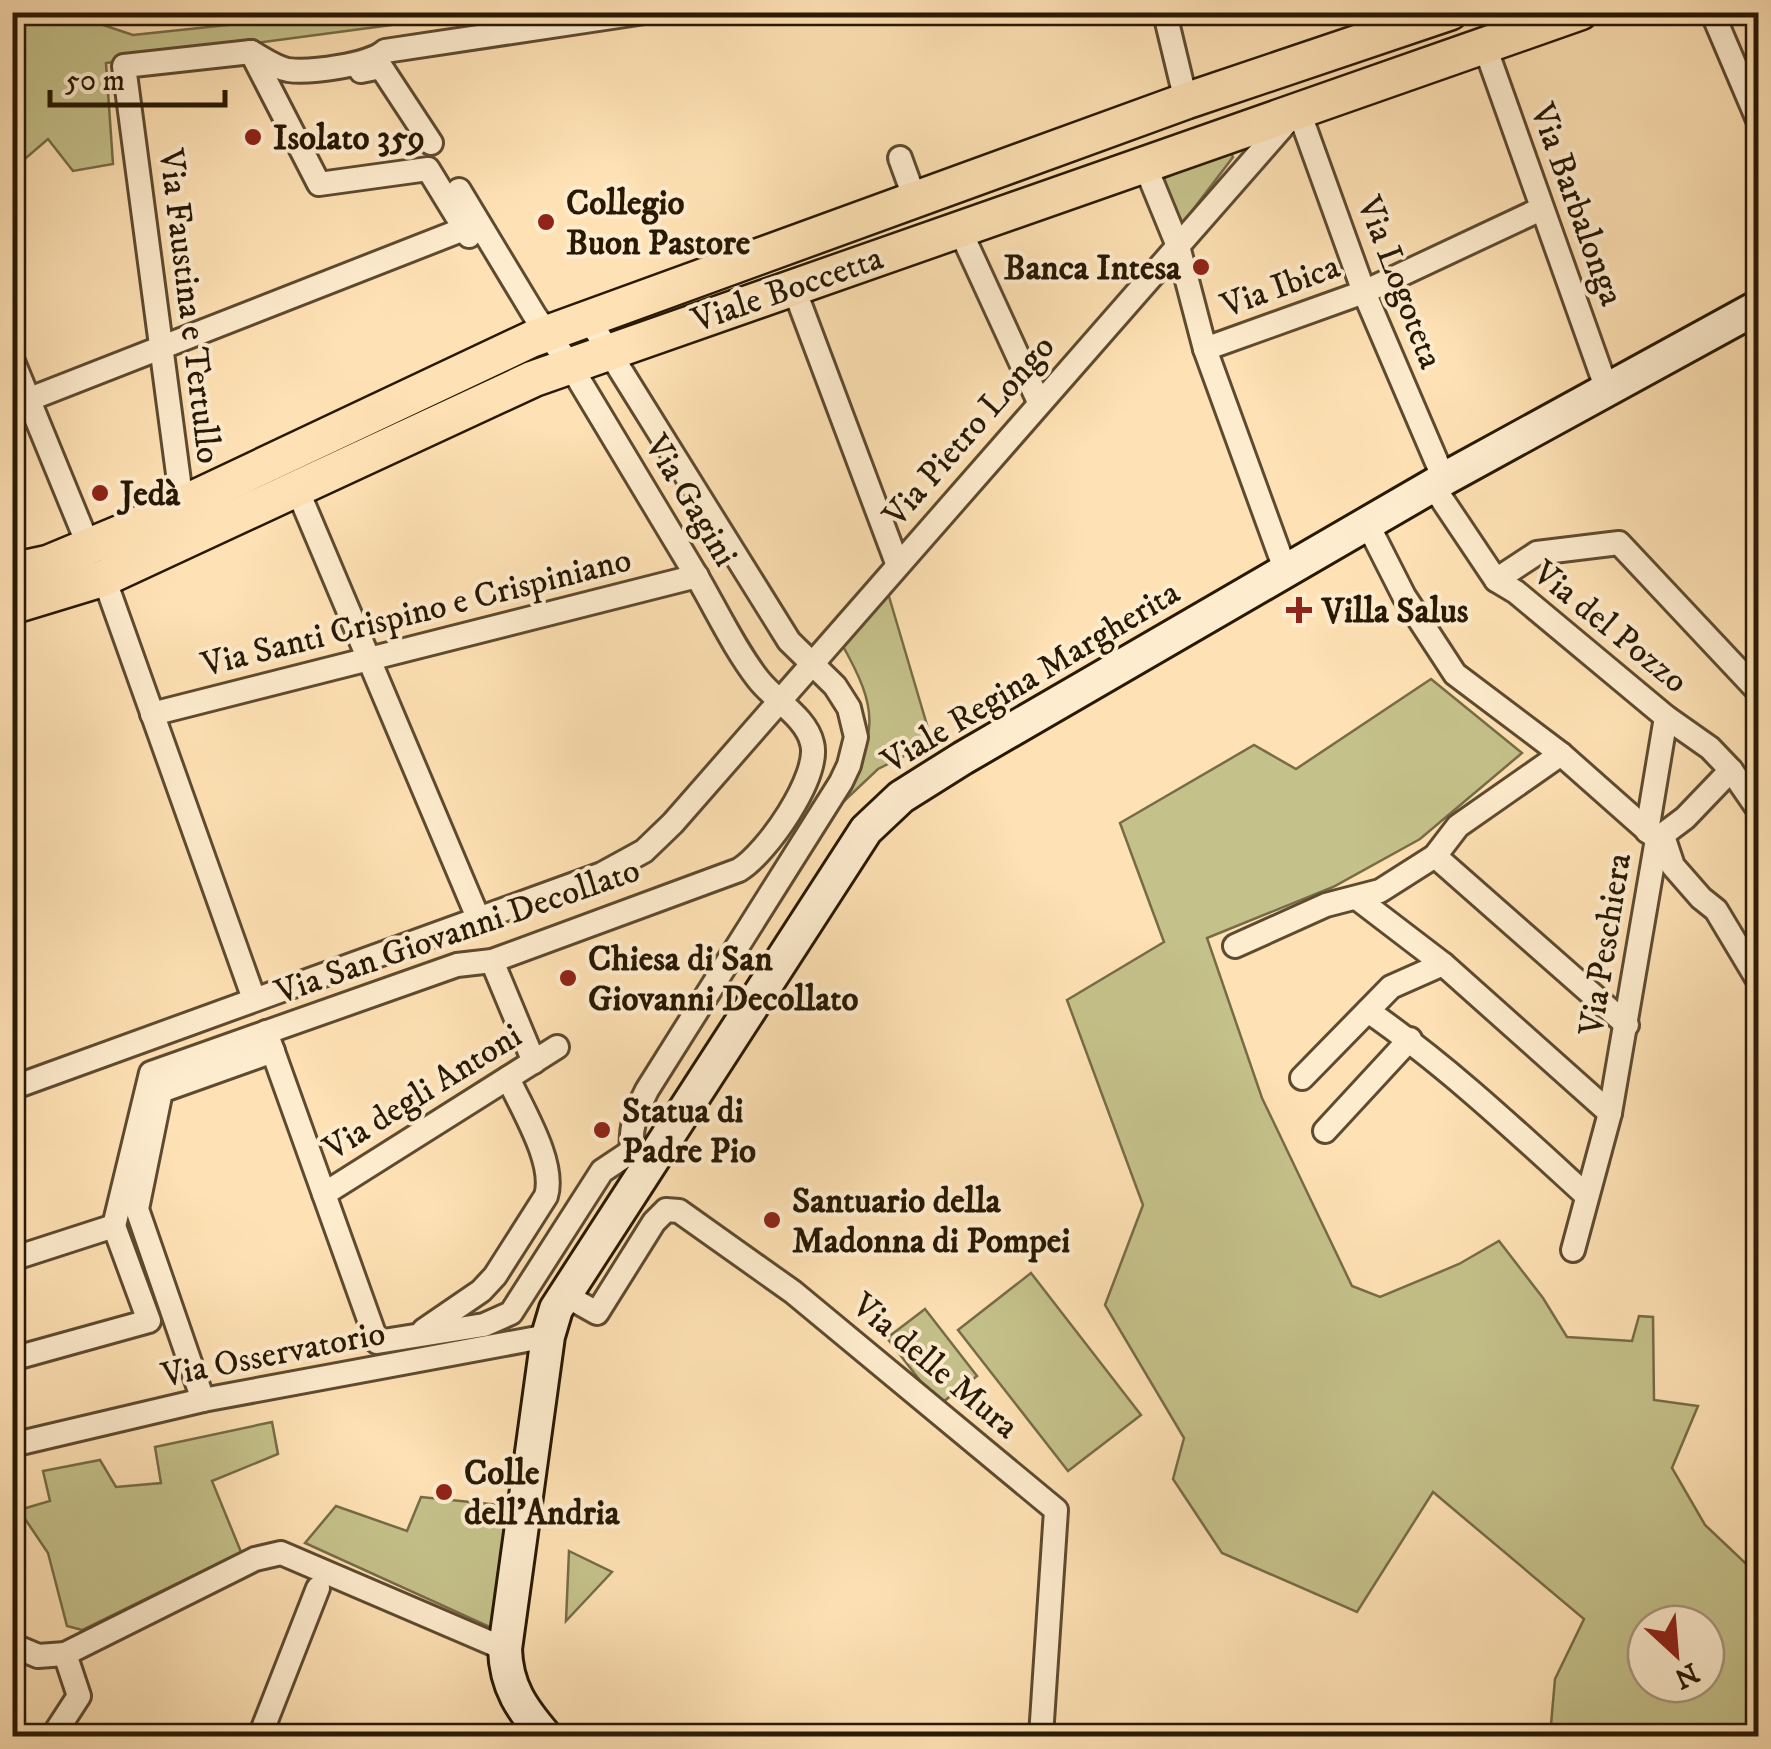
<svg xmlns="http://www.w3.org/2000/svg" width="1771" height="1749" viewBox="0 0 1771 1749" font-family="'IM FELL DW Pica',serif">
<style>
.green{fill:#c5c18a;stroke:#766c47;stroke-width:2.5;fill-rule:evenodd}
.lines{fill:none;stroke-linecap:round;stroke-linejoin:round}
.street-casing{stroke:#5e4a30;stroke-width:28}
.secondary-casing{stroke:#281804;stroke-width:38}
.primary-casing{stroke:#281804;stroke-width:40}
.street{stroke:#feecce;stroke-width:22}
.secondary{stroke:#feecce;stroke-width:32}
.primary{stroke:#fee1b4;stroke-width:35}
.poi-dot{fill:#8f2418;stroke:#feecce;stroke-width:4}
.labels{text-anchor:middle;stroke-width:8;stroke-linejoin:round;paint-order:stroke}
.poi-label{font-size:35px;font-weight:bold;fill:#281804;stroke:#feecce;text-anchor:start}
.street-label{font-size:35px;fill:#281804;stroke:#feecce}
</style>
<rect width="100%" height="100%" fill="#fee1b4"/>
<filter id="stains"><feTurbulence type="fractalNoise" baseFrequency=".002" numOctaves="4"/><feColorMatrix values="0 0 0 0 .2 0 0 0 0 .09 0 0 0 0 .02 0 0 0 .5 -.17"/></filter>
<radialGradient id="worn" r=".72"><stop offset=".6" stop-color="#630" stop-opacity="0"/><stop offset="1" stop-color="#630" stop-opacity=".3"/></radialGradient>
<g class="green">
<path d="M13 13H67L133 35 341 13H482L106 63 113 164 73 171 48 139 13 169Z"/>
<path d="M1230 151 1233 157 1182 224 1162 179Z"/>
<path d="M885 583 932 742 878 769 841 804C876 732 882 714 840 641Z"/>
<path d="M1431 679 1522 753 1420 839 1333 887 1207 938 1262 1098 1352 1286 1380 1297 1459 1264 1499 1241 1543 1298 1567 1337 1632 1341 1639 1316 1653 1317 1654 1400 1698 1406 1672 1468 1705 1525 1758 1575V1736H1550L1555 1679 1584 1619 1433 1492 1357 1612 1222 1553 1173 1479 1184 1438 1105 1305 1143 1205 1067 1000 1164 942 1120 823 1254 745 1296 769ZM1706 1624V1684H1646V1624Z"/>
<path d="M1031 1273 1141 1415 1068 1471 958 1330Z"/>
<path d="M925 1309 977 1376 939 1405 887 1338Z"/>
<path d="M272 1422 278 1454 212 1481 241 1552 82 1630 67 1626 48 1553 19 1510 50 1501 43 1471 100 1460 116 1487 161 1483 155 1447Z"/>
<path d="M421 1497 510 1506 494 1629 305 1543 336 1506 407 1531Z"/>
<path d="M569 1551 612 1572 566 1621Z"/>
</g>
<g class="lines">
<g class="street-casing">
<g id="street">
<path d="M1712 12 1758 120"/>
<path d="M1167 22 1186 101"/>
<path d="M1484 44 1606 387"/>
<path d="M251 52 319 184 428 169 469 236"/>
<path d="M251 52C262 58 276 68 288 70 309 73 370 65 385 51L645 12"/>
<path d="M358 66 361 71 381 67 431 143"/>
<path d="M900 158 916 202"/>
<path d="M1144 163 1178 246 1205 349 1285 569"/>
<path d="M959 228 1039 402"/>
<path d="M793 286 897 563"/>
<path d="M588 318 789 641 835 686 849 708 856 737 849 765 841 782 647 1090C636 1112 630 1126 632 1151L649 1164"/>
<path d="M1205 349 1364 292 1541 209"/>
<path d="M12 359 89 547"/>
<path d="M12 406 464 229"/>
<path d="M1433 486 1496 580 1516 592 1666 717 1710 748 1731 770 1758 809"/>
<path d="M297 489 479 920"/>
<path d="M182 504 124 66 251 52"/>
<path d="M1367 523 1404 596 1455 674 1561 754 1657 839"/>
<path d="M104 578 254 999"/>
<path d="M1496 580 1537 553 1619 543 1758 691"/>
<path d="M152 714 697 576"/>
<path d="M1647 831 1666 717"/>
<path d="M1663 836 1673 866 1701 898 1716 910 1758 980"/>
<path d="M1657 839 1685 818 1731 770"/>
<path d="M1435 856 1627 1025"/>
<path d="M1358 899 1443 964 1610 1113"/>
<path d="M1235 946 1326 905 1380 891 1435 856 1458 826 1561 754"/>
<path d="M492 961 534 1062"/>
<path d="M1368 1011C1446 1065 1515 1130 1586 1195"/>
<path d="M266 1032 377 1342 484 1325 511 1313 602 1171 632 1151"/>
<path d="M1302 1078 1391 987 1443 964"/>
<path d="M12 1088 602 874 644 851 673 823 1298 109 1364 292 1444 479"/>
<path d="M1325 1131 1410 1039"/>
<path d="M324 1194 557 1047"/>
<path d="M114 1226 151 1073 457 965 492 961 739 870C766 854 821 776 812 743 806 717 774 700 758 679 734 648 716 609 696 575 654 505 612 435 570 365L535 316 459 190"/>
<path d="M1573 1250 1610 1113 1657 839"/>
<path d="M12 1259 114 1226 149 1321 12 1359"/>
<path d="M565 1295 597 1313 654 1222 666 1210 679 1211 793 1292 1056 1510 1041 1736"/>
<path d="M424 1330 481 1291 495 1276 546 1196C556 1163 522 1109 508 1078"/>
<path d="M203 1400 137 1209 161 1091 273 1051"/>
<path d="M12 1445 203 1400 548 1336"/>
<path d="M12 1645 38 1656 65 1654 255 1559 281 1553 505 1649"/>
<path d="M53 1736 79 1696 65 1654"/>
<path d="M260 1736 318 1588"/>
</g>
</g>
<g class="secondary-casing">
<path id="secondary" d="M545 1736C522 1709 506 1687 505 1649L548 1336 556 1309 866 830 901 797 963 758 1444 479 1758 307"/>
</g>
<g class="primary-casing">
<g id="primary">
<path d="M12 571 49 563 121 533 532 339 1186 101 1450 12"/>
<path d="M12 606 104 578 533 379 1580 12"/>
</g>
</g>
<use href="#street" class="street"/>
<use href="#secondary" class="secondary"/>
<use href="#primary" class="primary"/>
</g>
<g class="poi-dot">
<circle cx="253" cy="137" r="10"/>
<circle cx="546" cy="222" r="10"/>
<circle cx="1201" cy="267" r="10"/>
<circle cx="100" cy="493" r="10"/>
<path d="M1294 595h10v10h10v10h-10v10h-10v-10h-10v-10h10z"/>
<circle cx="568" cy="978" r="10"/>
<circle cx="602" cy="1130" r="10"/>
<circle cx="772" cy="1220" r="10"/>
<circle cx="444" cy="1492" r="10"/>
</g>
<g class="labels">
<g class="poi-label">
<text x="273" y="149">Isolato 359</text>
<text x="566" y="214">Collegio<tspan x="566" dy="40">Buon Pastore</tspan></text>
<text x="1181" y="279" text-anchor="end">Banca Intesa</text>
<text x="120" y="505">Jedà</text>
<text x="1322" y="622">Villa Salus</text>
<text x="588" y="970">Chiesa di San<tspan x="588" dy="40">Giovanni Decollato</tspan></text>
<text x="622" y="1122">Statua di<tspan x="622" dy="40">Padre Pio</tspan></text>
<text x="792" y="1212">Santuario della<tspan x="792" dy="40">Madonna di Pompei</tspan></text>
<text x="464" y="1484">Colle<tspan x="464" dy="40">dell'Andria</tspan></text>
</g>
<g class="street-label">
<text transform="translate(1578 204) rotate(70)" y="12">Via Barbalonga</text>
<text transform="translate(1401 282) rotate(69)" y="12">Via Logoteta</text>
<text transform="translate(1280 285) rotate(-20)" y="12">Via Ibica</text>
<text transform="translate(787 288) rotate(-19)" y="12">Viale Boccetta</text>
<text transform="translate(191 306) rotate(83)" y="12">Via Faustina e Tertullo</text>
<text transform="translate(968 430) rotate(-49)" y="12">Via Pietro Longo</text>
<text transform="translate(692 500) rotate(59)" y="12">Via Gagini</text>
<text transform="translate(416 611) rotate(-14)" y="12">Via Santi Crispino e Crispiniano</text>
<text transform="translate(1611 626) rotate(39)" y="12">Via del Pozzo</text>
<text transform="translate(1030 676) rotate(-31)" y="12">Viale Regina Margherita</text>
<text transform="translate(457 930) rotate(-19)" y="12">Via San Giovanni Decollato</text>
<text transform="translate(1604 944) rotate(-81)" y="12">Via Peschiera</text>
<text transform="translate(422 1091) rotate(-32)" y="12">Via degli Antoni</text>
<text transform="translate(273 1353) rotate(-11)" y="12">Via Osservatorio</text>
<text transform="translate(936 1365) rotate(40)" y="12">Via delle Mura</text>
</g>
</g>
<rect width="1771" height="1749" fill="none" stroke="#fee1b4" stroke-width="50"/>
<rect x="15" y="15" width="1741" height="1719" fill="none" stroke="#281804" stroke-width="5"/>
<rect x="25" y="25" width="1721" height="1699" fill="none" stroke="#281804" stroke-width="2.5"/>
<g transform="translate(1676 1654) rotate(154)"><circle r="48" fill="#feecce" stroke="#a8977d" stroke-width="2.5"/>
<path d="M0-8L18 38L0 25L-18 38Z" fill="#8f2418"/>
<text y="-15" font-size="28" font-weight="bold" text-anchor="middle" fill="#281804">N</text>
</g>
<path d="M50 90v15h175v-15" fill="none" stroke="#281804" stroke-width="5"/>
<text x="65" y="90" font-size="30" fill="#281804" stroke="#feecce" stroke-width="8" paint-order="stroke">50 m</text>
<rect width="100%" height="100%" filter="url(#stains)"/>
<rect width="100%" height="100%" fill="url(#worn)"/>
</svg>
